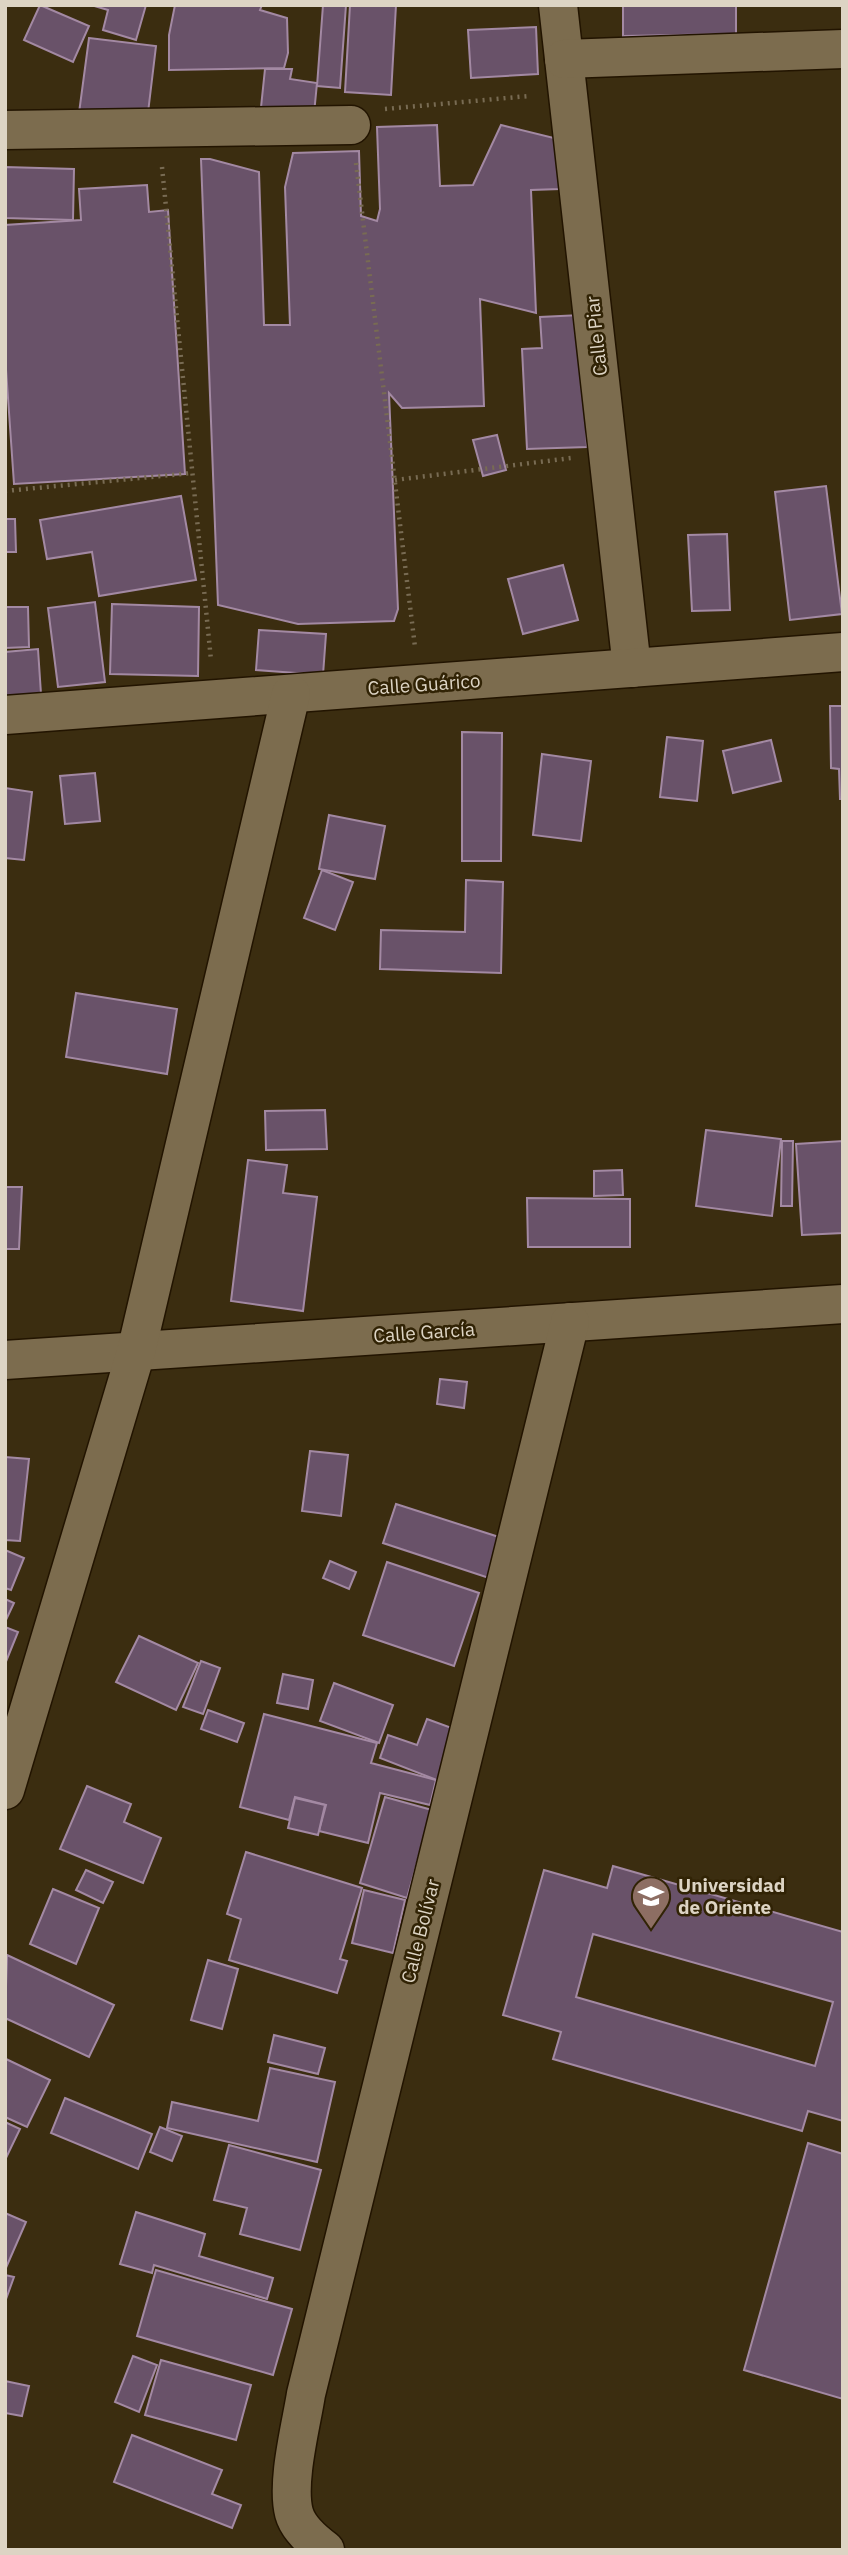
<svg xmlns="http://www.w3.org/2000/svg" width="848" height="2555" viewBox="0 0 848 2555" font-family="'IBM Plex Sans',sans-serif">
<style>
.building{fill:#695269;stroke:#a389a3;stroke-width:2;fill-rule:evenodd}
.lines{fill:none;stroke-linecap:round;stroke-linejoin:round}
.minor-casing{stroke:#221400;stroke-width:41}
.path{stroke:#786b53;stroke-width:4.5;stroke-dasharray:2 5;stroke-linecap:butt}
.minor{stroke:#7c6c4e;stroke-width:38}
.labels{text-anchor:middle;stroke-width:5;stroke-linejoin:round;paint-order:stroke}
.street-label{font-size:19px;fill:#ddd4c4;stroke:#312305}
.poi-label{font-size:19px;font-weight:bold;fill:#ddd4c4;stroke:#312305;text-anchor:start}
</style>
<rect width="100%" height="100%" fill="#3b2d10"/>
<g class="building">
<path d="M40 5 89 26 73 62 24 40Z"/>
<path d="M91 5H146L136 40 103 30 108 10Z"/>
<path d="M175 5H262L260 10 287 18 288 53 284 68 169 70V35Z"/>
<path d="M323 5H346L340 88 317 86Z"/>
<path d="M350 5H396L391 95 345 92Z"/>
<path d="M623 5H736V34L623 36Z"/>
<path d="M536 27 538 74 471 78 468 30Z"/>
<path d="M89 38 156 46 147 121 79 113Z"/>
<path d="M265 69H292L290 79 317 83 313 124 260 117Z"/>
<path d="M437 125 440 186 473 185 501 125 558 139 560 189 531 190 536 313 480 299 484 406 402 408 389 393 398 609 394 621 298 624 218 605 201 159H210L259 172 264 325H290L285 187 293 153 359 151 361 216 377 221 380 209 377 127Z"/>
<path d="M5 167 74 169 73 220 5 218Z"/>
<path d="M147 185 149 212 168 210 185 474 14 484 5 355V225L81 220 79 189Z"/>
<path d="M581 315 587 447 527 449 522 349 542 348 540 317Z"/>
<path d="M497 435 506 470 483 476 473 440Z"/>
<path d="M826 486 842 614 790 620 775 492Z"/>
<path d="M181 496 196 580 99 596 92 552 47 559 40 520Z"/>
<path d="M5 519H15L16 552H5Z"/>
<path d="M727 534 730 610 692 611 688 535Z"/>
<path d="M563 565 578 620 523 634 508 579Z"/>
<path d="M95 602 105 682 58 687 48 608Z"/>
<path d="M112 604 199 607 198 676 110 674Z"/>
<path d="M5 607H28L29 647 5 648Z"/>
<path d="M259 630 326 634 323 675 256 670Z"/>
<path d="M38 649 41 694 5 697V652Z"/>
<path d="M830 706H843V799H840L839 769 831 768Z"/>
<path d="M462 732 502 733 501 861H462Z"/>
<path d="M667 737 703 741 697 801 660 797Z"/>
<path d="M771 740 781 781 733 793 723 751Z"/>
<path d="M542 754 591 761 581 841 533 835Z"/>
<path d="M95 773 100 821 65 824 60 776Z"/>
<path d="M5 788 32 792 24 860 5 858Z"/>
<path d="M329 815 385 826 375 879 319 869Z"/>
<path d="M322 870 353 882 335 930 304 918Z"/>
<path d="M466 880 503 882 501 973 380 969 381 930 465 932Z"/>
<path d="M76 993 177 1009 167 1074 66 1057Z"/>
<path d="M325 1110 327 1149 266 1150 265 1111Z"/>
<path d="M706 1130 781 1139 772 1216 696 1206Z"/>
<path d="M782 1141H793L792 1206H781Z"/>
<path d="M843 1141V1233L802 1235 796 1144Z"/>
<path d="M248 1160 287 1165 283 1193 317 1197 303 1311 231 1301Z"/>
<path d="M622 1170 623 1195 594 1196V1171Z"/>
<path d="M5 1187H22L19 1249H5Z"/>
<path d="M527 1198 630 1199V1247H528Z"/>
<path d="M440 1379 467 1382 464 1408 437 1404Z"/>
<path d="M310 1451 348 1455 341 1516 302 1511Z"/>
<path d="M5 1457 29 1459 20 1541 5 1540Z"/>
<path d="M396 1504 502 1538 489 1578 383 1543Z"/>
<path d="M5 1550 24 1558 11 1590 5 1588Z"/>
<path d="M330 1561 356 1572 349 1589 323 1578Z"/>
<path d="M387 1562 479 1593 454 1666 363 1635Z"/>
<path d="M5 1599 14 1603 5 1622Z"/>
<path d="M5 1627 18 1632 5 1664Z"/>
<path d="M139 1636 198 1663 176 1710 116 1682Z"/>
<path d="M201 1661 220 1668 203 1714 183 1707Z"/>
<path d="M283 1674 313 1680 308 1709 277 1703Z"/>
<path d="M334 1683 393 1705 379 1743 320 1721Z"/>
<path d="M208 1710 244 1723 237 1742 201 1729Z"/>
<path d="M264 1714 377 1743 371 1763 436 1780 430 1805 380 1793 368 1843 319 1831 326 1805 295 1797 289 1820 240 1807Z"/>
<path d="M427 1719 460 1731 442 1782 380 1758 388 1735 417 1745Z"/>
<path d="M87 1786 131 1804 124 1822 161 1838 143 1883 60 1849Z"/>
<path d="M385 1797 432 1810 407 1898 360 1883Z"/>
<path d="M295 1798 325 1805 318 1835 288 1828Z"/>
<path d="M246 1852 362 1888 340 1959 347 1961 337 1993 229 1960 241 1919 227 1914Z"/>
<path d="M613 1866 843 1932V2121L808 2111 802 2131 553 2059 561 2032 503 2015 544 1870 607 1888ZM593 1934 833 2002 815 2066 576 1997Z"/>
<path d="M86 1870 113 1882 103 1903 76 1890Z"/>
<path d="M53 1889 99 1908 76 1964 30 1944Z"/>
<path d="M364 1890 405 1900 393 1953 352 1943Z"/>
<path d="M7 1955 114 2005 89 2057 5 2018Z"/>
<path d="M208 1960 238 1969 222 2029 191 2020Z"/>
<path d="M274 2035 325 2048 318 2074 268 2062Z"/>
<path d="M6 2059 50 2080 27 2127 5 2117Z"/>
<path d="M270 2068 335 2082 317 2162 167 2128 172 2102 258 2121Z"/>
<path d="M65 2098 152 2134 138 2169 51 2133Z"/>
<path d="M5 2122 20 2129 5 2160Z"/>
<path d="M160 2127 182 2136 172 2161 150 2152Z"/>
<path d="M808 2143 843 2154V2399L744 2370Z"/>
<path d="M229 2145 321 2170 300 2250 240 2234 247 2208 214 2200Z"/>
<path d="M136 2212 205 2234 199 2256 273 2278 267 2299 154 2265 152 2273 120 2264Z"/>
<path d="M5 2213 26 2222 5 2270Z"/>
<path d="M156 2270 292 2309 273 2375 137 2336Z"/>
<path d="M5 2275 14 2277 5 2302Z"/>
<path d="M133 2356 157 2365 139 2412 115 2402Z"/>
<path d="M161 2360 251 2385 236 2440 145 2415Z"/>
<path d="M5 2381 29 2386 22 2416 5 2413Z"/>
<path d="M132 2435 222 2470 212 2494 241 2505 232 2528 114 2482Z"/>
</g>
<g class="lines">
<g class="minor-casing">
<g id="minor">
<path d="M558 5 632 668"/>
<path d="M564 59 843 49"/>
<path d="M5 130 351 125"/>
<path d="M5 715 843 652"/>
<path d="M5 1360 843 1304"/>
<path d="M5 1790 136 1352 291 694"/>
<path d="M325 2550C313 2541 298 2528 294 2513 286 2482 301 2426 306 2394L570 1322"/>
</g>
</g>
<g class="path">
<path d="M385 109 529 96"/>
<path d="M356 163 415 647"/>
<path d="M162 167 211 660"/>
<path d="M395 480 571 458"/>
<path d="M5 491 192 473"/>
</g>
<use href="#minor" class="minor"/>
</g>
<defs>
<g id="university-pin" transform="scale(2.0125)"><path d="M0 17L-7.5 6A9.5 9.5 0 1 1 7.5 6Z" fill="#8d6e63" stroke="#312305"/><path d="M0-5L7-2L0 1L-7-2ZM-4 1L0 2.5L4 1V4Q0 6-4 4Z" fill="#fff"/></g>
</defs>
<g fill-rule="evenodd">
<use href="#university-pin" x="651" y="1896"/>
</g>
<g class="labels">
<g class="street-label">
<text transform="translate(596 336) rotate(-96)" y="7">Calle Piar</text>
<text transform="translate(424 684) rotate(-4)" y="7">Calle Guárico</text>
<text transform="translate(424 1332) rotate(-4)" y="7">Calle García</text>
<text transform="translate(420 1931) rotate(-76)" y="7">Calle Bolívar</text>
</g>
<g class="poi-label">
<text x="678" y="1892">Universidad<tspan x="678" dy="22">de Oriente</tspan></text>
</g>
</g>
<rect width="848" height="2555" fill="none" stroke="#ddd4c4" stroke-width="14"/>
</svg>
